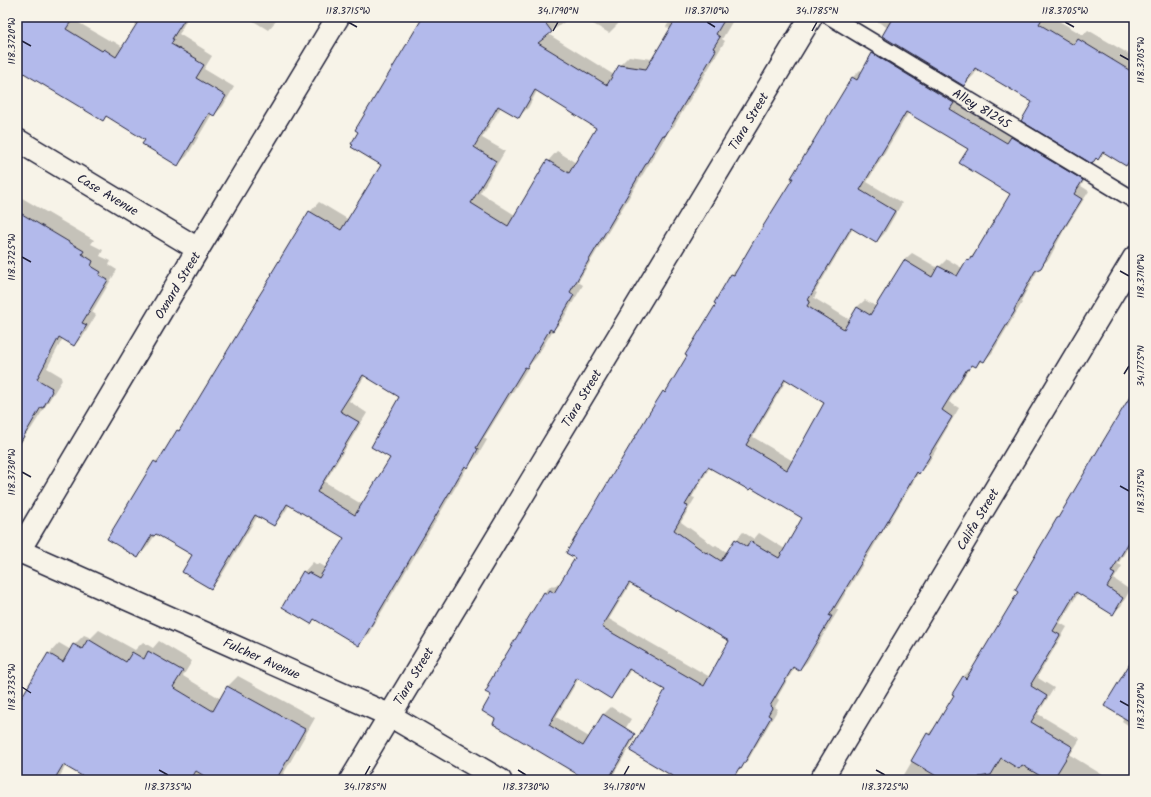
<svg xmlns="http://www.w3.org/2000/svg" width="1151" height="797" viewBox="0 0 1151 797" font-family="Kalam,sans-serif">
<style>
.shadow{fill:#0003;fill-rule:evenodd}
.building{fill:#b3baeb;stroke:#22223b;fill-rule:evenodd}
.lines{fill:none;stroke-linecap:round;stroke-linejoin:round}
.service-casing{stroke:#22223b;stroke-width:19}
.minor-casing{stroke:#22223b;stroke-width:25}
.secondary-casing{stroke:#22223b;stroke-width:25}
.service{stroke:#f7f3e8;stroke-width:16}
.minor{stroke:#f7f3e8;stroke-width:22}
.secondary{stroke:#f7f3e8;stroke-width:22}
.ticks{fill:none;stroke:#22223b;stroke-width:1.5}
.labels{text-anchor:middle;stroke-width:3;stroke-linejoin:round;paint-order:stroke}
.street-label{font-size:13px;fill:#22223b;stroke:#f7f3e8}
.neatline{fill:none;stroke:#22223b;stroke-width:1.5}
.ticks-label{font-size:10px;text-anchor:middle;fill:#22223b}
</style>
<rect width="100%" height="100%" fill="#f7f3e8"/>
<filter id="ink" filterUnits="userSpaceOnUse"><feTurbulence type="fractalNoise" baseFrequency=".025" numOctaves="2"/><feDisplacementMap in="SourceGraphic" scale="8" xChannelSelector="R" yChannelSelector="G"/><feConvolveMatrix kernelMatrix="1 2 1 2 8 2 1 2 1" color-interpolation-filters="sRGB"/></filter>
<g filter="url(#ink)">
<g class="shadow">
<path d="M17 17H76L74 20 112 42 113 41 123 47 142 17H188L181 30H182L179 34 205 50 204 51 212 56 204 69 234 87 223 106 214 115 212 114 187 156 178 164 146 139 107 116 103 120 17 67Z"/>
<path d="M247 17H279L276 21 268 30Z"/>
<path d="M424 17H571L548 34 614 75 620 65 629 56 652 59 671 29 666 27 672 17H735L722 39 725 41 674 126 669 131 578 282 583 285 562 321 553 330 536 358 531 363 484 438 487 440 477 457 468 466 368 635 358 645 304 572 313 562 317 565 318 563 327 568 345 537 290 504 283 515 273 525 258 515 220 578 211 588 193 555 156 534 147 547 138 557 155 462 164 453 178 431 183 425 259 300 310 212 319 202 349 220 382 165ZM537 91 598 128 576 163 557 151 548 161 515 215 480 193 505 151 482 138 501 107 518 117 528 108ZM365 376 401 397 391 458 363 505 325 482 367 413 349 401Z"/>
<path d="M581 17H622L618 24 609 33Z"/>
<path d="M870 17H1052L1083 35 1088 30 1134 57V157L1126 164 1105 152 1098 159 1097 158 1092 162 1034 101 978 68 974 75 964 85 888 28Z"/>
<path d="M881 46 1090 172 1081 186 1089 191 1063 232 1049 259 1039 268 1022 299 1021 302 1022 303 992 353 984 361 982 360 976 366 973 364 970 367 949 402 959 408 936 447 937 448 927 465 919 472 888 524 886 526 836 609H839L807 662 799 670 795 667 777 698 779 700 775 707 778 709 748 760 741 767 666 690 631 669 618 690 610 698 579 678 556 717 589 737 603 715 611 707 631 719 624 731 635 738 610 780H589L494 723 544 593 552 585 554 587 558 583 560 584 576 558 664 392 670 386 717 304 715 303 732 274 740 266 794 178 852 78 860 70 863 72 873 54ZM909 112 972 144 1012 194 976 252 968 260 962 268 947 259 938 268 912 253 904 260 877 307 865 300 857 307 850 320 814 298 817 293 815 292 853 228 876 242 884 234 902 203 867 182ZM787 379 826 403 793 461 753 437ZM710 467 751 487 804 518 785 549 759 533 754 539 743 532 736 540 728 553 716 545 714 546 681 522 695 498 692 497ZM631 583 731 641 710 677 609 619Z"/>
<path d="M17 195 94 240 91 244 103 250 100 256 111 261 109 265 117 270 92 312 96 315 84 335 74 345 63 338 47 368 62 377 61 379 62 380 31 429 26 434 17 450Z"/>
<path d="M1134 392V538L1118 564 1122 566 1114 579 1130 590 1121 606 1113 613 1079 592 1060 623 1067 627 1038 676H1039L1038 678 1054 688 1038 714 1080 739 1070 755 1111 780H901L928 734 936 726 955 694 963 677 971 669 973 670Z"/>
<path d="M99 630 135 650 143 642 153 648 159 641 192 661 183 676 221 699 228 686 238 676 315 718 280 780H91L66 765 58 780H17V707L49 654 59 643 71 650 74 645 84 635 91 638Z"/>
<path d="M1134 659V729L1122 721 1124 717Z"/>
<path d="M673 774 703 780H669Z"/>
</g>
<g class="building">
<path d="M17 17H74L66 29 102 51 104 49 116 57 141 17H186L172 39H174L171 44 197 59 196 60 204 65 196 78 226 96 214 116 209 113 178 166 142 144 145 140 106 116 103 121 17 69Z"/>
<path d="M423 17H541L552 32 538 43 607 85 619 65 646 69 677 17H726L716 34 720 37 713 48 716 50 665 136 663 135 570 292 574 295 553 331 550 329 527 368 525 367 476 448 478 449 468 468 465 466 359 646 314 619 311 624 282 607 303 571 307 574 308 572 319 578 344 538 287 504 274 526 255 515 211 589 182 572 192 555 156 534 154 536 152 535 138 558 107 539 154 461 157 463 177 430 179 431 258 300 257 299 272 275 271 274 309 211 341 230 381 165 351 147 353 145 351 144 358 132 355 130ZM535 90 596 128 569 173 547 160 508 226 471 203 496 161 474 147 498 106 519 118ZM363 375 399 397 371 447 390 458 355 515 317 492 359 422 340 411Z"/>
<path d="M893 17H1043L1039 24 1074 45 1078 39 1134 73V153L1126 166 1103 152 1098 160 1096 158 1092 164 1021 121 1032 102 975 68 964 86 882 36Z"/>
<path d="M872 53 954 103 950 109 1007 143 1011 137 1083 180 1074 194 1082 199 1056 241 1041 268 1035 271 1015 308 1014 310 1015 311 984 362 980 360 976 367 972 365 969 370 967 369 942 410 952 417 929 455 930 456 919 474 917 472 881 533 880 532 829 616H832L799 671 793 667 770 706 772 708 768 715 771 717 741 769 739 768 732 780H679L630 751 665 690 629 669 611 699 577 678 549 725 583 746 603 714 635 734 608 780H587L493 724 495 719 482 711 491 695 485 692 489 686H487L544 592 547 594 550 590 554 593 575 558 566 553 648 415 663 391 665 393 687 356 685 355 716 304 714 303 731 274 734 275 752 244 793 178H791L852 77 857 80ZM906 112 968 149 959 163 1010 194 972 258 971 257 969 261 967 259 957 276 938 266 932 277 904 260 870 315 857 307 844 329 807 306 810 301 808 300 851 228 876 243 895 211 860 190ZM785 379 824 403 787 470 746 445ZM708 467 749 490 751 488 802 518 779 558 750 541 747 547 735 539 721 561 707 552 706 553 674 530 688 506 685 505ZM629 583 729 641 704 686 602 627Z"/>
<path d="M17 211 84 251 82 254 93 261 91 266 101 272 99 275 108 280 82 323 87 325 74 346 59 337 37 379 52 388 51 390 52 391 43 408 41 407 17 448Z"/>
<path d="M1134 390V534L1111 572 1115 574 1107 587 1123 598 1113 615 1076 592 1053 631 1060 635 1031 684H1032L1031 686 1047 696 1031 722 1073 747 1053 780H1047L1022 765 1019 769 1001 758 991 775 979 777 978 780H943L911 761 927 733 930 735 954 695 952 694 963 676 966 679 1018 592 1015 590 1057 518H1058L1105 438Z"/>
<path d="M88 639 126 662 132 652 144 659 148 651 183 671 173 687 213 711 227 686 305 729 276 780H211L196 771 190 780H89L63 765 54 780H17V705L48 653 63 662 73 644 82 649Z"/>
<path d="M1134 657V724L1104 706Z"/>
</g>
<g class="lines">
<g class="service-casing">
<path id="service" d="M831 17 1134 200"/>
</g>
<g class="minor-casing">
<g id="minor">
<path d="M17 140 198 249"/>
<path d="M17 550 389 715 500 780"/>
<path d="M351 780 811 17"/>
<path d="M821 780 1134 258"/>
</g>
</g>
<g class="secondary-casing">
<path id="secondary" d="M17 554 198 249 338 17"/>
</g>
<use href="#service" class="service"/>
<use href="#minor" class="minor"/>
<use href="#secondary" class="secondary"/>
</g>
</g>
<path class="ticks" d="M348 22 357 27M707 22 715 27M1065 22 1074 27M553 31 558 22M812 31 817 22M22 41 31 46M1120 55 1129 60M22 257 31 262M1120 271 1129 276M1124 374 1129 366M22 472 31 477M1120 486 1129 491M22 687 31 693M1120 701 1129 706M159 770 168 775M518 770 526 775M876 770 885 775M365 775 370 766M624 775 629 766"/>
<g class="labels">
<g class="street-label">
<text transform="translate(982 108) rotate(31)" y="5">Alley 81245</text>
<text transform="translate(748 121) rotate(-59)" y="5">Tiara Street</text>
<text transform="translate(108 194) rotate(31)" y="5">Case Avenue</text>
<text transform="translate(177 285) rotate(-59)" y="5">Oxnard Street</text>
<text transform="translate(581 398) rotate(-59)" y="5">Tiara Street</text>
<text transform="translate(977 519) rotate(-59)" y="5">Califa Street</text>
<text transform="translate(262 658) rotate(24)" y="5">Fulcher Avenue</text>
<text transform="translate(413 676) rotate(-59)" y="5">Tiara Street</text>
</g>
</g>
<rect width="1151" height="797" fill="none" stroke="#f7f3e8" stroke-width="44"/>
<rect x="22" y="22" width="1107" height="753" class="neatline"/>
<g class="ticks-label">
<text x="348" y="14">118.3715°W</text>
<text x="558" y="14">34.1790°N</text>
<text x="707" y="14">118.3710°W</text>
<text x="817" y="14">34.1785°N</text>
<text x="1065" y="14">118.3705°W</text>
<text transform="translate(11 41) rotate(-90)" y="4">118.3720°W</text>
<text transform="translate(1140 60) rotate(-90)" y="4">118.3705°W</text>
<text transform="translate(11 257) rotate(-90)" y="4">118.3725°W</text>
<text transform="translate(1140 276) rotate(-90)" y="4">118.3710°W</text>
<text transform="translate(1140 366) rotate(-90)" y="4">34.1775°N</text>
<text transform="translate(11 472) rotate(-90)" y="4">118.3730°W</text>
<text transform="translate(1140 491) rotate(-90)" y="4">118.3715°W</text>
<text transform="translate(11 687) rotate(-90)" y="4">118.3735°W</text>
<text transform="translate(1140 706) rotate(-90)" y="4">118.3720°W</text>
<text x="168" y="790">118.3735°W</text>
<text x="365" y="790">34.1785°N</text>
<text x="526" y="790">118.3730°W</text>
<text x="624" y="790">34.1780°N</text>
<text x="885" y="790">118.3725°W</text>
</g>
</svg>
